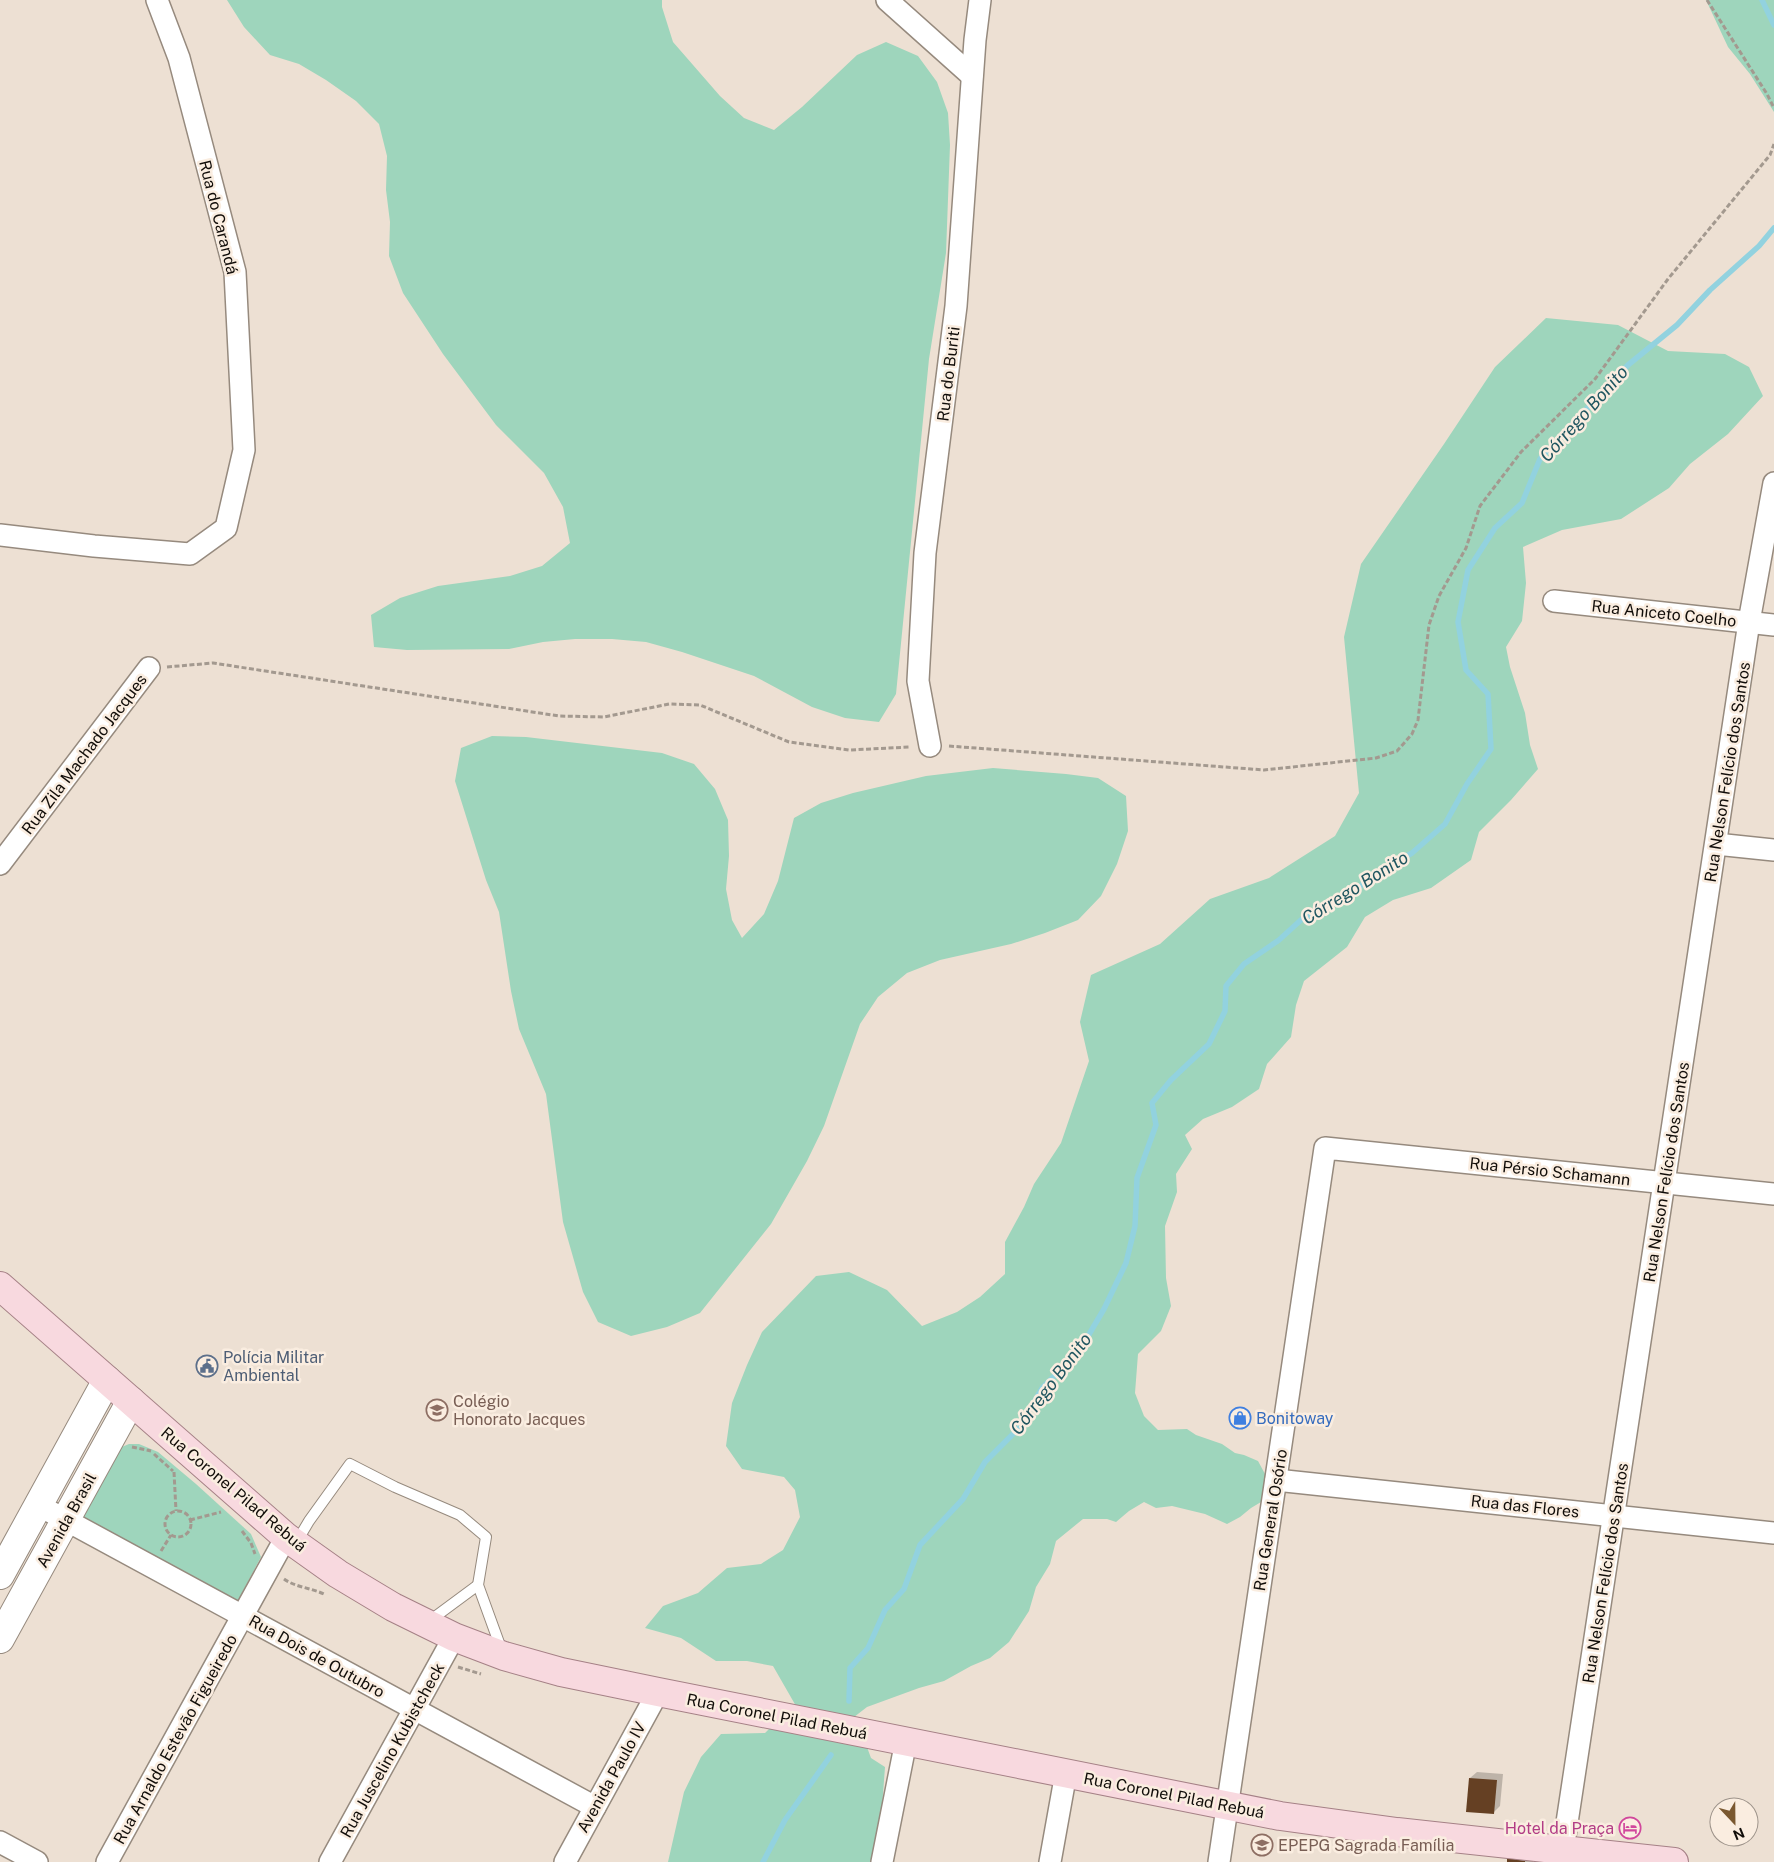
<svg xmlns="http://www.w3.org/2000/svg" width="1774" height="1862" viewBox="0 0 1774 1862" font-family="'Public Sans',sans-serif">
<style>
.green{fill:#9ed5bc}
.shadow{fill:#0003}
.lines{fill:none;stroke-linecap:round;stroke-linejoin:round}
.stream{stroke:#92d2df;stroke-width:5.5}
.building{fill:#654023}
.lane-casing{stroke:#968a7e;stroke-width:12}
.street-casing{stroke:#968a7e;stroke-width:24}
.secondary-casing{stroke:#968a7e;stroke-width:30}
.primary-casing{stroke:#a58186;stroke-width:30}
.path{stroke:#a3998f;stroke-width:3;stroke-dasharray:5 2.5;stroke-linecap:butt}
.lane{stroke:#fff;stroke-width:10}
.street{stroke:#fff;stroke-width:21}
.secondary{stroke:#fff;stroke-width:28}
.primary{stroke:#f8d9df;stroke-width:28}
.labels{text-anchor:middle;stroke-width:5;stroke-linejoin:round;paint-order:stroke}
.street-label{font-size:16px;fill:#110d09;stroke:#faede0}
.service-label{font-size:16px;fill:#4e5e75;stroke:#faede0;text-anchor:start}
.education-label{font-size:16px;fill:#785e54;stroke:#faede0;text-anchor:start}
.shop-label{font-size:16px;fill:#366cbe;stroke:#faede0;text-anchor:start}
.hotel-label{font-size:16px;fill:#b23c85;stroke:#faede0;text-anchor:end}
.water-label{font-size:18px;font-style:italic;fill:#205660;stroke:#faede0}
</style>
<rect width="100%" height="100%" fill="#ede0d3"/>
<g class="green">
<path d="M227 0H662V7L673 42 720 96 744 118 774 130 802 107 857 55 886 42 918 56 937 82 948 113 950 145 946 253 929 359 896 694 879 722 845 718 812 707 754 676 682 652 646 642 612 639H575L543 642 509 649 407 650 374 647 371 615 400 598 438 586 510 576 542 566 570 543 563 507 544 473 496 425 443 354 403 293 389 256 390 222 386 190 387 156 379 124 356 101 326 80 299 64 270 55 244 27Z"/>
<path d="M1706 0H1774V112L1750 74 1728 47Z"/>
<path d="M1546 318 1618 325 1668 351 1725 354 1749 367 1763 396 1728 434 1690 464 1669 488 1621 519 1562 530 1523 547 1526 583 1522 621 1506 647 1510 667 1525 713 1530 745 1538 769 1511 800 1479 832 1471 860 1431 888 1393 900 1365 917 1347 947 1304 981 1296 1005 1291 1037 1267 1064 1259 1089 1232 1107 1203 1119 1185 1135 1192 1149 1176 1174 1177 1192 1165 1226 1166 1278 1171 1306 1161 1331 1138 1354 1135 1393 1144 1416 1158 1430 1187 1429 1196 1435 1222 1444 1235 1453 1244 1455 1258 1461 1265 1474 1267 1486 1266 1499 1251 1508 1240 1517 1227 1524 1205 1514 1172 1506 1156 1508 1144 1502 1129 1511 1116 1522 1107 1519H1083L1056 1541 1050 1564 1036 1587 1029 1611 1009 1642 990 1658 971 1666 944 1681 919 1688 867 1707 845 1724 800 1713 773 1666 747 1661H716L681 1638 645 1628 663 1606 698 1593 727 1568 761 1564 783 1550 800 1517 795 1490 784 1477 742 1469 726 1446 732 1403 747 1365 762 1332 816 1276 849 1272 887 1290 922 1326 957 1312 980 1297 1005 1274V1242L1024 1207 1034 1184 1061 1143 1089 1061 1080 1022 1091 975 1160 944 1210 899 1269 878 1335 836 1359 793 1344 637 1361 564 1444 444 1495 367Z"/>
<path d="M492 736 526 737 662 753 694 764 715 789 728 820 729 856 726 889 732 920 742 938 764 914 778 881 794 818 821 803 853 793 926 776 993 768 1066 774 1098 778 1126 796 1128 831 1117 864 1101 896 1078 920 1045 933 1011 944 940 960 907 973 878 997 860 1024 824 1126 807 1161 771 1224 700 1313 667 1327 631 1336 598 1322 583 1292 563 1222 546 1094 519 1029 511 991 499 912 486 880 455 781 461 748Z"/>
<path d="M129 1444H139L158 1452 196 1484 251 1534 261 1557 236 1604 78 1517 117 1449Z"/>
<path d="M779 1719 864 1739 871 1758 885 1767 878 1862H668L684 1792 701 1757 721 1734 765 1733Z"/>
</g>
<g class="shadow">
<path d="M1477 1772 1503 1774 1500 1806 1493 1813 1470 1778Z"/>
<path d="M1515 1852 1534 1855 1533 1862H1508V1859Z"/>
</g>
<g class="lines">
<g class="stream">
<path d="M1762 0 1774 25"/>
<path d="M849 1701 850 1668 868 1648 885 1610 904 1589 920 1545 963 1499 985 1462 1019 1428 1042 1388 1078 1353 1104 1309 1126 1263 1135 1226 1137 1178 1156 1125 1152 1103 1171 1080 1209 1044 1225 1011 1226 986 1244 964 1279 940 1302 919 1347 896 1379 872 1412 853 1445 824 1467 784 1491 749 1488 694 1466 670 1458 622 1468 570 1495 528 1522 503 1540 459 1628 365 1677 325 1710 290 1759 246 1774 228"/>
<path d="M763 1862 785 1820 831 1755"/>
</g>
</g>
<g class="building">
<path d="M1469 1778 1497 1780 1494 1814 1466 1812Z"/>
<path d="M1507 1858 1525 1861V1862H1507Z"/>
</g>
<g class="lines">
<g class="lane-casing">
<g id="lane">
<path d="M296 1543 309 1521 350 1464 395 1487 460 1515 486 1537 478 1585 502 1651"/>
<path d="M428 1622 478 1585"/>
</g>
</g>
<g class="street-casing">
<g id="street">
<path d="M887 0 972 76"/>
<path d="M0 535 94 546 190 554 226 528 244 450 235 272 179 58 157 0"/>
<path d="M1554 601 1774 625"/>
<path d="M930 746 918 681 925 553 956 306 975 40 980 0"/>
<path d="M1716 844 1774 850"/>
<path d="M0 864 149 668"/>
<path d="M1276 1480 1774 1533"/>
<path d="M38 1505 595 1807"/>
<path d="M0 1842 37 1862"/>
<path d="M107 1862 286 1537"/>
<path d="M330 1862 454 1637"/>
<path d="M565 1862 658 1692"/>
<path d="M882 1862 906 1741"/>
<path d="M1050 1862 1066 1773"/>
<path d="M1219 1862 1325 1148 1774 1194"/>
<path d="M1561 1862 1749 622 1774 483"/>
</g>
</g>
<g class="secondary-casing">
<g id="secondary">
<path d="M0 1575 107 1380"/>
<path d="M0 1639 131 1401"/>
</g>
</g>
<g class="primary-casing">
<path id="primary" d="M0 1286 286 1537 338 1574 393 1607 454 1637 504 1656 561 1672 658 1692 1280 1816 1397 1832 1674 1862"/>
</g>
<g class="path">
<path d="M1707 0 1767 94 1774 108"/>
<path d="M167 667 213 663 559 716 604 717 669 704 700 705 789 742 849 750 910 747"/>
<path d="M949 746 1264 770 1376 758 1397 751 1412 734 1418 720 1429 625 1439 596 1466 548 1480 506 1521 452 1595 379 1668 279 1770 155 1774 144"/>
<path d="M132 1447 151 1451"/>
<path d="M154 1454 173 1471"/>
<path d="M174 1472 176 1511"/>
<circle cx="178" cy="1524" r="13"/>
<path d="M190 1520 221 1512"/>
<path d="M242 1531 251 1543 255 1554"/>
<path d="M161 1551 171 1535"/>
<path d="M284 1579C295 1587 311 1588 324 1594"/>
<path d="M458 1667 481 1674"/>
</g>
<use href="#lane" class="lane"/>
<use href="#street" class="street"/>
<use href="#secondary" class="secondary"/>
<use href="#primary" class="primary"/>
</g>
<defs>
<g id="civic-ring" transform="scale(1.125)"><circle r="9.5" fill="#faede0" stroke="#5c6f8a" stroke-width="1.5"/><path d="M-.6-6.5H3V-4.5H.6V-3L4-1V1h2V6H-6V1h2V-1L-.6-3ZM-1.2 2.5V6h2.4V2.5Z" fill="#5c6f8a"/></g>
<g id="school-ring" transform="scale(1.125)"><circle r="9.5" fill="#faede0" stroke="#8d6e63" stroke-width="1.5"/><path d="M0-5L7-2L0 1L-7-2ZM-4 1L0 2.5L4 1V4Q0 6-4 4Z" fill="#8d6e63"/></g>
<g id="shop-ring" transform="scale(1.125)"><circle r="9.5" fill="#faede0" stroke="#3f7fe0" stroke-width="1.5"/><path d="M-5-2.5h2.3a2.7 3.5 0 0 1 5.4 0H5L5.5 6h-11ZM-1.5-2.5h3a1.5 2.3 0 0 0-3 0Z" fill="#3f7fe0"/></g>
<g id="hotel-ring" transform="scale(1.125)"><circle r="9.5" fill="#faede0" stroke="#d1479c" stroke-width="1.5"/><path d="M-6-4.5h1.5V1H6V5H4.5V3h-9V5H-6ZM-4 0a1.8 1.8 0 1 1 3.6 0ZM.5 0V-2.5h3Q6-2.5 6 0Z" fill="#d1479c"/></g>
</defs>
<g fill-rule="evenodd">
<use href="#civic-ring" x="207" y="1366"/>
<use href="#school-ring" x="437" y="1410"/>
<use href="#shop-ring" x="1240" y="1418"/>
<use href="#hotel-ring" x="1630" y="1828"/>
<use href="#school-ring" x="1262" y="1845"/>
</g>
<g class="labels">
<g class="street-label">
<text transform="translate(219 217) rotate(76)" y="6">Rua do Carandá</text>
<text transform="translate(948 374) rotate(-83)" y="6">Rua do Buriti</text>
<text transform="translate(1664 613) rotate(6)" y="6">Rua Aniceto Coelho</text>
<text transform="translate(84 754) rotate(-53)" y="6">Rua Zila Machado Jacques</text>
<text transform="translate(1727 772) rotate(-81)" y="6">Rua Nelson Felício dos Santos</text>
<text transform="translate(1550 1171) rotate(6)" y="6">Rua Pérsio Schamann</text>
<text transform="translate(1666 1172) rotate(-81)" y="6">Rua Nelson Felício dos Santos</text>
<text transform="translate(234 1489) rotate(40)" y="6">Rua Coronel Pilad Rebuá</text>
<text transform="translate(1525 1506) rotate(6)" y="6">Rua das Flores</text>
<text transform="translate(66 1520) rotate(-61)" y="6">Avenida Brasil</text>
<text transform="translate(1270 1520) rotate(-81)" y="6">Rua General Osório</text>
<text transform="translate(1605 1573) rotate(-81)" y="6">Rua Nelson Felício dos Santos</text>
<text transform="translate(317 1656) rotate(29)" y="6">Rua Dois de Outubro</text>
<text transform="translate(777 1716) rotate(11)" y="6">Rua Coronel Pilad Rebuá</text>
<text transform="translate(175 1739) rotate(-61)" y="6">Rua Arnaldo Estevão Figueiredo</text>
<text transform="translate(392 1750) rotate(-61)" y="6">Rua Juscelino Kubistcheck</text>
<text transform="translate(611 1777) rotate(-61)" y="6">Avenida Paulo IV</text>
<text transform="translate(1174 1795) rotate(11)" y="6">Rua Coronel Pilad Rebuá</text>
</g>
<g class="service-label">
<text x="223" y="1363">Polícia Militar<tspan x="223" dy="18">Ambiental</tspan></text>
</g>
<g class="education-label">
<text x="453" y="1407">Colégio<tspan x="453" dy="18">Honorato Jacques</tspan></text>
<text x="1278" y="1851">EPEPG Sagrada Família</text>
</g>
<g class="shop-label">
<text x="1256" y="1424">Bonitoway</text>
</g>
<g class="hotel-label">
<text x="1614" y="1834">Hotel da Praça</text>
</g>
<g class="water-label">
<text transform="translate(1584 414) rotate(-48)" y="6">Córrego Bonito</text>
<text transform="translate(1355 888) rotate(-32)" y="6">Córrego Bonito</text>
<text transform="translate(1051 1384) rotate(-53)" y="6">Córrego Bonito</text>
</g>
</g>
<g transform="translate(1734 1822) rotate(158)"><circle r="24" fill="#faede0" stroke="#9d938a"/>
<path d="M0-4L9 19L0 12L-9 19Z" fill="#7a5830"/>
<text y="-8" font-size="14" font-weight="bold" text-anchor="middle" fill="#110d09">N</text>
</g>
</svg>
